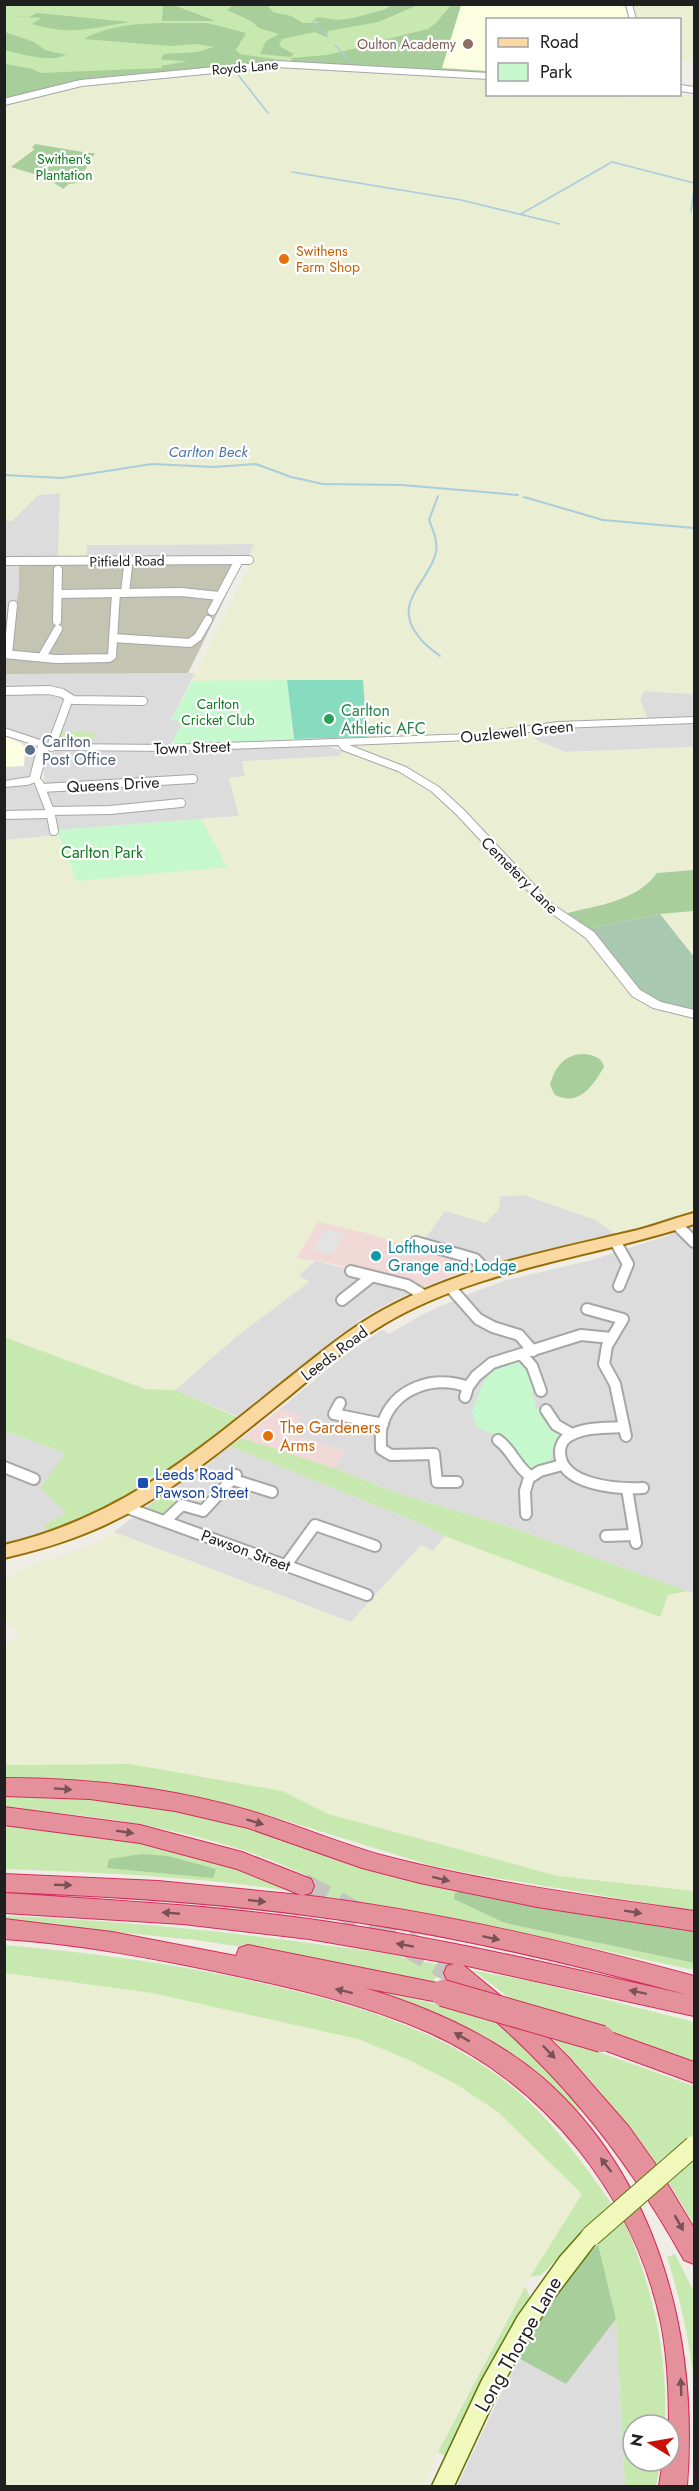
<svg xmlns="http://www.w3.org/2000/svg" width="699" height="2491" viewBox="0 0 699 2491" font-family="Jost,sans-serif">
<style>
.residential{fill:#dddcdc}
.commercial{fill:#f0d9d6}
.education{fill:#fcfee1}
.construction{fill:#c3c4b2}
.farmland{fill:#eaeed2}
.grass{fill:#c7e8ae}
.forest{fill:#a8ce9c}
.cemetery{fill:#a8c8af}
.park{fill:#c5f8cc}
.pitch{fill:#87dcc0}
.parking{fill:#e3e3e3}
.lines{fill:none;stroke-linecap:round;stroke-linejoin:round}
.stream-far1{stroke:#a8cddc;stroke-width:1.5}
.stream{stroke:#a8cddc;stroke-width:2}
.motorway-tunnel{stroke:#c6c4be;stroke-width:26;stroke-dasharray:26 13;stroke-linecap:butt}
.minor-far2-casing{stroke:#a6a6a6;stroke-width:8}
.minor-far1-casing{stroke:#a6a6a6;stroke-width:10}
.minor-casing{stroke:#a6a6a6;stroke-width:14}
.tertiary-casing{stroke:#a6a6a6;stroke-width:2}
.secondary-casing{stroke:#627409;stroke-width:3}
.primary-casing{stroke:#966e05;stroke-width:4}
.motorway-casing{stroke:#d52c5c;stroke-width:2}
.minor-far2{stroke:#fff;stroke-width:6}
.minor-far1{stroke:#fff;stroke-width:8}
.minor{stroke:#fff;stroke-width:10}
.tertiary{fill:#fff;fill-rule:evenodd}
.secondary{fill:#f1f8bc;fill-rule:evenodd}
.primary{fill:#f9d8a2;fill-rule:evenodd}
.motorway{fill:#e4919b;fill-rule:evenodd}
.secondary-bridge-casing{stroke:#627409;stroke-width:22;stroke-linecap:butt}
.motorway-bridge-casing{stroke:#d52c5c;stroke-width:28;stroke-linecap:butt}
.secondary-bridge{stroke:#f1f8bc;stroke-width:20}
.motorway-bridge{stroke:#e4919b;stroke-width:26}
.oneway{fill:#785257}
.education-dot{fill:#8d6e63;stroke:#fff;stroke-width:2}
.food-dot{fill:#e8710a;stroke:#fff;stroke-width:2}
.leisure-dot{fill:#2e9e5b;stroke:#fff;stroke-width:2}
.service-dot{fill:#5c6f8a;stroke:#fff;stroke-width:2}
.culture-dot{fill:#0f9aa8;stroke:#fff;stroke-width:2}
.transit-dot{fill:#1a4fb4;stroke:#fff;stroke-width:2}
.labels{text-anchor:middle;stroke-width:4.5;stroke-linejoin:round;paint-order:stroke}
.far-education-label{font-size:14px;fill:#785e54;stroke:#fff;text-anchor:end}
.far-street-label{font-size:14px;fill:#1f1f1f;stroke:#fff}
.far-park-label{font-size:14px;fill:#0f7b1f;stroke:#fff}
.far-food-label{font-size:14px;fill:#c56008;stroke:#fff;text-anchor:start}
.far-water-label{font-size:15px;font-style:italic;fill:#4e78ac;stroke:#fff}
.leisure-label{font-size:16px;fill:#27864d;stroke:#fff;text-anchor:start}
.street-label{font-size:16px;fill:#1f1f1f;stroke:#fff}
.service-label{font-size:16px;fill:#4e5e75;stroke:#fff;text-anchor:start}
.park-label{font-size:16px;fill:#0f7b1f;stroke:#fff}
.culture-label{font-size:16px;fill:#0d838f;stroke:#fff;text-anchor:start}
.food-label{font-size:16px;fill:#c56008;stroke:#fff;text-anchor:start}
.transit-label{font-size:16px;fill:#164399;stroke:#fff;text-anchor:start}
.near-street-label{font-size:20px;fill:#1f1f1f;stroke:#fff}
</style>
<rect width="100%" height="100%" fill="#f0ede6"/>
<g class="residential">
<path d="M60 493 58 560 19 565V589L5 655V520L12 521 38 495Z"/>
<path d="M255 544 248 558 85 563 87 545Z"/>
<path d="M195 673 171 720 182 722 171 745H89L95 733 61 732 57 742 46 743 5 727V674Z"/>
<path d="M644 691 694 694V717L647 719 640 699Z"/>
<path d="M694 722V747L565 752 536 740 531 732 577 727Z"/>
<path d="M22 743 32 746 35 751 36 758 29 778 5 781V767L24 765 25 747Z"/>
<path d="M324 745 343 751 339 756 245 776 229 778 239 816 58 830 60 835 5 840V787L45 783 43 767 45 755 51 752H169Z"/>
<path d="M524 1195 596 1220 616 1234 476 1267 475 1265 422 1238 427 1236 445 1211 499 1209 500 1196Z"/>
<path d="M694 1227V1594L513 1528 394 1492 334 1468 345 1451 291 1434 301 1416 280 1409 345 1355 382 1330 389 1334 421 1315 466 1295 507 1280 592 1260Z"/>
<path d="M315 1261 424 1287 389 1303 361 1319 237 1416 175 1390 237 1336 309 1282 299 1275Z"/>
<path d="M4 1431 65 1453 66 1512 43 1526 48 1531 5 1543Z"/>
<path d="M230 1446 422 1524 445 1536 433 1551 420 1546 351 1622 114 1532 169 1489 214 1460V1457Z"/>
<path d="M616 2319 625 2486H457L518 2358 566 2384Z"/>
</g>
<g class="commercial">
<path d="M318 1221 371 1234 404 1244H420L472 1263 476 1267 424 1287 329 1263 296 1258Z"/>
<path d="M280 1409 302 1416 291 1434 345 1451 334 1468 242 1438Z"/>
</g>
<g class="education">
<path d="M461 5H624L622 8H625L628 19 488 20 487 75 440 72Z"/>
<path d="M5 734 25 747 24 766 5 767Z"/>
</g>
<path class="construction" d="M243 561 188 673 5 674V656L19 589V564Z"/>
<g class="farmland">
<path d="M634 5H694V62L680 60V20L637 19Z"/>
<path d="M276 65 487 77 488 94H625L629 99 651 96 694 95V694L644 691 640 699 647 719 468 735 367 737 363 680 192 681 252 560 248 558 254 544 87 545 86 560H58L60 493 38 495 12 521 5 520V105L72 87Z"/>
<path d="M531 732 536 740 565 752 694 747V870L657 873 648 886 633 895 564 914 552 905 526 875 439 788 414 771 354 749 356 742 477 739Z"/>
<path d="M343 751 392 767 416 780 458 816 499 863 545 907 584 934 662 1009 694 1017V1212L652 1226 616 1234 596 1220 552 1204 524 1195 500 1196 499 1209 485 1223 445 1211 427 1236 416 1245 397 1243 371 1234 318 1222 296 1258 315 1261 299 1275 309 1282 237 1336 175 1390 145 1389 5 1337V840L60 835 77 881 226 867 201 819 239 816 229 778 245 776 242 761 339 756Z"/>
<path d="M694 911V957L660 914Z"/>
<path d="M114 1532 351 1622 421 1545 433 1551 445 1536 660 1617 668 1595 687 1591 694 1594V1891L558 1876 328 1814 282 1791 237 1783 130 1764 5 1765V1645L21 1634 5 1620 4 1579 22 1569 95 1544Z"/>
<path d="M5 1973 152 1993 358 2039 407 2059 456 2084 498 2112 583 2194 530 2277 503 2326 439 2449 423 2486H5Z"/>
</g>
<g class="grass">
<path d="M4 5H461L440 72 272 62 84 81 5 101Z"/>
<path d="M61 731 96 733 89 745 61 743 57 742Z"/>
<path d="M4 1337 145 1389 175 1390 239 1418 176 1465 156 1473 120 1500 92 1515 48 1531 43 1526 66 1512 40 1488 65 1453 5 1431Z"/>
<path d="M242 1438 334 1468 394 1492 513 1528 687 1591 668 1595 660 1617 445 1536 422 1524 230 1446Z"/>
<path d="M169 1489 182 1498 170 1511 162 1514 149 1509V1507Z"/>
<path d="M130 1764 282 1791 328 1814 558 1876 694 1891V1911L473 1874 429 1865 271 1816 148 1787 54 1779 5 1778 4 1765Z"/>
<path d="M4 1794 50 1795 144 1804 228 1822 467 1890 505 1923 694 1963V1970C551 1939 408 1906 262 1887 178 1876 90 1872 5 1869V1824L136 1842 239 1870 290 1888 320 1882C224 1833 111 1816 5 1808Z"/>
<path d="M5 1916C138 1921 270 1936 402 1956V1958L536 1982 694 2022V2068L594 2030 521 2007 477 1973H441L431 1983 263 1950 195 1940 5 1921Z"/>
<path d="M5 1945C95 1953 186 1965 274 1986 364 2007 455 2034 525 2098 558 2129 585 2165 611 2203L541 2275 530 2277 582 2194 498 2112 456 2084 407 2059 358 2039 152 1993 5 1973Z"/>
<path d="M350 1984 502 2020 586 2108 575 2112 469 2031 428 2010Z"/>
<path d="M546 2033 694 2086V2136L682 2148 679 2145 655 2164C622 2117 587 2072 546 2033Z"/>
<path d="M694 2160V2224L668 2182Z"/>
<path d="M624 2220C652 2287 668 2352 665 2425H633V2461H661L656 2486H625L616 2319 598 2244Z"/>
<path d="M675 2254 694 2292V2381C689 2338 680 2298 667 2257Z"/>
<path d="M525 2287 529 2295V2303L447 2457 438 2452Z"/>
</g>
<g class="forest">
<path d="M234 4 268 6 273 12 291 16 303 23H321L313 21 317 17 338 20 353 18 383 10 393 5H418L378 22 328 31 326 37 315 32 282 39 279 46 294 54 290 57 260 54 266 41 279 34 259 28 251 21 227 10Z"/>
<path d="M163 5H173L216 21H162Z"/>
<path d="M451 5H461L442 68 487 71V75L292 61 291 58 327 55 380 43 379 41 428 29 436 23Z"/>
<path d="M37 13 130 22C90 28 73 36 32 24L41 18 5 16 29 17Z"/>
<path d="M207 23 246 33 236 50 240 54 287 61 84 81 5 101V64L33 69 40 73 162 68 161 66 188 61 163 60 161 58 164 54 197 52 214 47 196 44 170 46 84 39C120 19 168 24 207 23Z"/>
<path d="M5 32 34 42 45 50 66 55C49 63 22 54 5 50Z"/>
<path d="M35 144 89 153H95L77 183 69 184 63 189 47 178 11 167 35 149 32 148Z"/>
<path d="M694 870V911L660 914 587 929 564 914C597 905 636 902 657 873Z"/>
<path d="M584 1054C593 1055 602 1057 604 1067 593 1085 580 1107 555 1095L550 1085C555 1067 565 1054 584 1054Z"/>
<path d="M142 1854 168 1856 216 1869 213 1878 107 1868 109 1859Z"/>
<path d="M467 1890 694 1927V1963L505 1923 454 1899 455 1893Z"/>
<path d="M598 2244 616 2319 566 2384 518 2358 566 2280Z"/>
</g>
<path class="cemetery" d="M660 914 694 957V1011L664 1004 640 993 587 929Z"/>
<g class="park">
<path d="M287 680 293 739 171 745 182 722 171 720 192 681Z"/>
<path d="M201 819 227 867 77 881 57 830Z"/>
<path d="M515 1360H523L530 1368 536 1387 532 1392 536 1408 541 1410 546 1423 564 1434 553 1447 551 1461 525 1470C512 1442 505 1440 477 1427L472 1412 484 1381 492 1372Z"/>
</g>
<path class="pitch" d="M287 680H363L367 737 294 739Z"/>
<path class="parking" d="M325 1229 345 1233 332 1254 313 1250Z"/>
<g class="lines">
<g class="stream-far1">
<path d="M312 21 328 37"/>
<path d="M335 45 349 60"/>
<path d="M235 71 268 113"/>
<path d="M292 172 461 200 560 224"/>
<path d="M691 212 694 189"/>
<path d="M521 214 612 162 694 183"/>
</g>
<g class="stream">
<path d="M4 475 62 478 152 464 214 467 256 464 291 477 323 484 402 485 518 495"/>
<path d="M438 496 429 520C433 530 438 541 436 552 430 582 390 602 419 637 424 645 433 650 440 656"/>
<path d="M524 497 603 520 694 528"/>
</g>
<path class="motorway-tunnel" d="M302 1886 379 1927 456 1973"/>
<g class="minor-far2-casing">
<g id="minor-far2">
<path d="M629 4 633 20"/>
<path d="M680 88 694 90"/>
<path d="M4 102 81 83 277 64 488 76"/>
</g>
</g>
<g class="minor-far1-casing">
<g id="minor-far1">
<path d="M4 561 249 560"/>
<path d="M125 593 128 566"/>
<path d="M58 594 181 592 219 596"/>
<path d="M212 611 237 564"/>
<path d="M57 621 58 570"/>
<path d="M113 638 190 643 198 637 208 620"/>
<path d="M4 654 56 659 109 658 112 656 116 593"/>
<path d="M8 654 13 605"/>
<path d="M42 657 58 629"/>
<path d="M4 691 49 690 62 693 73 700 143 701"/>
<path d="M51 747 69 698"/>
<path d="M39 783 50 811 54 831"/>
<path d="M42 788 193 779"/>
<path d="M50 811 110 810 181 803"/>
<path d="M4 815 50 814"/>
</g>
</g>
<g class="minor-casing">
<g id="minor">
<path d="M677 1225 694 1242"/>
<path d="M615 1241 628 1264 619 1286"/>
<path d="M416 1242 475 1259 489 1273"/>
<path d="M351 1271 407 1285 425 1296"/>
<path d="M449 1286 478 1319 493 1327 519 1335 533 1351"/>
<path d="M342 1300 371 1277"/>
<path d="M587 1309 623 1319 607 1346 604 1364 615 1384 626 1436"/>
<path d="M522 1355 532 1366 541 1391"/>
<path d="M465 1397 468 1387 476 1376 492 1363 581 1335 611 1338"/>
<path d="M340 1403 334 1414 383 1424"/>
<path d="M546 1410 556 1425 572 1434"/>
<path d="M624 1427C607 1428 588 1427 573 1434 565 1437 560 1444 560 1452 560 1486 619 1489 643 1488"/>
<path d="M498 1440C512 1450 516 1466 529 1475"/>
<path d="M4 1467 34 1479"/>
<path d="M234 1480 272 1492"/>
<path d="M457 1482H437L434 1454 391 1455 381 1449C381 1441 380 1433 382 1425 394 1387 434 1375 468 1387"/>
<path d="M627 1489 636 1543"/>
<path d="M125 1507 367 1595"/>
<path d="M526 1514 525 1491 529 1478 540 1471 562 1465"/>
<path d="M165 1521 182 1505 203 1511 236 1475"/>
<path d="M606 1536 634 1535"/>
<path d="M286 1565 315 1525 375 1546"/>
</g>
</g>
<g class="tertiary-casing">
<path id="tertiary" d="M694 717V723L558 728 470 740 349 745 406 767 439 787 464 810 552 904 594 932 640 990 661 1002 694 1010V1018L653 1008 632 996 586 938 544 908 456 814 431 791 398 771 342 750 338 745 170 751 48 750 39 781 27 785 4 787V781L30 777 38 746 4 735V728L52 744 170 745 470 734 558 722Z"/>
</g>
<g class="secondary-casing">
<path id="secondary" d="M591 2227 598 2230 601 2236 553 2299 533 2330 497 2394 454 2486H432L482 2380 518 2316 560 2257 584 2230Z"/>
</g>
<g class="primary-casing">
<path id="primary" d="M694 1213V1224L685 1227C584 1259 477 1269 384 1324 347 1346 315 1375 283 1401 223 1449 162 1502 91 1531 63 1543 34 1551 4 1558V1545C118 1518 192 1456 280 1385 310 1362 339 1336 371 1317 453 1268 546 1252 638 1230 657 1225 675 1218 694 1213Z"/>
</g>
<g class="motorway-casing">
<g id="motorway">
<path d="M4 1778C86 1778 168 1787 247 1810 292 1823 335 1842 381 1855 483 1882 589 1896 694 1911V1931L537 1907 420 1883 362 1868 248 1828 175 1811 90 1799 4 1796Z"/>
<path d="M4 1807 140 1825 242 1852 311 1879 314 1886 311 1893 303 1895C435 1911 566 1941 694 1976V2016L463 1965 536 2025 569 2058 629 2127 656 2165 694 2228V2264L684 2260C621 2146 550 2062 447 1980L444 1973 447 1966 454 1964 309 1939 183 1924 4 1913V1893C106 1900 208 1905 309 1919 437 1937 562 1966 688 1995 564 1961 439 1932 312 1916 210 1902 107 1896 4 1892V1874L158 1881 301 1895 237 1869 140 1843 4 1825Z"/>
<path d="M4 1919 112 1932 236 1956 239 1948 248 1945 452 1986 456 1993 452 2000 443 2003 365 1988C428 2007 492 2035 543 2078 657 2178 699 2336 687 2486H659L663 2461H669C669 2416 670 2369 661 2323 634 2196 546 2085 428 2032 365 2005 300 1989 233 1975 157 1959 82 1944 4 1939Z"/>
<path d="M602 2029 694 2062V2083L593 2046 589 2039 593 2032Z"/>
</g>
</g>
<use href="#minor-far2" class="minor-far2"/>
<use href="#minor-far1" class="minor-far1"/>
<use href="#minor" class="minor"/>
<use href="#tertiary" class="tertiary"/>
<use href="#secondary" class="secondary"/>
<use href="#primary" class="primary"/>
<use href="#motorway" class="motorway"/>
<g class="secondary-bridge-casing">
<path id="secondary-bridge" d="M591 2236 694 2146"/>
</g>
<g class="motorway-bridge-casing">
<path id="motorway-bridge" d="M443 1993 602 2039"/>
</g>
<use href="#secondary-bridge" class="secondary-bridge"/>
<use href="#motorway-bridge" class="motorway-bridge"/>
</g>
<defs><path id="oneway-solid" d="M-6-.8H1V-3.2L6.5 0L1 3.2V.8H-6Z" transform="scale(1.5)"/></defs>
<g class="oneway">
<use href="#oneway-solid" transform="translate(63 1789) rotate(4)"/>
<use href="#oneway-solid" transform="translate(255 1822) rotate(17)"/>
<use href="#oneway-solid" transform="translate(125 1832) rotate(9)"/>
<use href="#oneway-solid" transform="translate(441 1879) rotate(14)"/>
<use href="#oneway-solid" transform="translate(63 1885) rotate(2)"/>
<use href="#oneway-solid" transform="translate(257 1901) rotate(6)"/>
<use href="#oneway-solid" transform="translate(633 1912) rotate(9)"/>
<use href="#oneway-solid" transform="translate(171 1913) rotate(-175)"/>
<use href="#oneway-solid" transform="translate(491 1938) rotate(12)"/>
<use href="#oneway-solid" transform="translate(405 1945) rotate(-170)"/>
<use href="#oneway-solid" transform="translate(344 1991) rotate(-166)"/>
<use href="#oneway-solid" transform="translate(638 1992) rotate(-168)"/>
<use href="#oneway-solid" transform="translate(462 2037) rotate(-150)"/>
<use href="#oneway-solid" transform="translate(549 2052) rotate(46)"/>
<use href="#oneway-solid" transform="translate(606 2165) rotate(-128)"/>
<use href="#oneway-solid" transform="translate(679 2223) rotate(61)"/>
<use href="#oneway-solid" transform="translate(681 2387) rotate(-92)"/>
</g>
<circle class="education-dot" cx="468" cy="44" r="6"/>
<g class="food-dot">
<circle cx="284" cy="259" r="6"/>
<circle cx="268" cy="1436" r="6"/>
</g>
<circle class="leisure-dot" cx="329" cy="719" r="6"/>
<circle class="service-dot" cx="30" cy="750" r="6"/>
<circle class="culture-dot" cx="376" cy="1256" r="6"/>
<rect class="transit-dot" x="137" y="1477" width="12" height="12" rx="3"/>
<g class="labels">
<g class="far-education-label">
<text x="456" y="49">Oulton Academy</text>
</g>
<g class="far-street-label">
<text transform="translate(245 67) rotate(-5)" y="5">Royds Lane</text>
<text transform="translate(127 561) rotate(-1)" y="5">Pitfield Road</text>
</g>
<g class="far-park-label">
<text x="64" y="164">Swithen's<tspan x="64" dy="16">Plantation</tspan></text>
<text x="218" y="709">Carlton<tspan x="218" dy="16">Cricket Club</tspan></text>
</g>
<g class="far-food-label">
<text x="296" y="256">Swithens<tspan x="296" dy="16">Farm Shop</tspan></text>
</g>
<g class="far-water-label">
<text x="208" y="457">Carlton Beck</text>
</g>
<g class="leisure-label">
<text x="341" y="716">Carlton<tspan x="341" dy="18">Athletic AFC</tspan></text>
</g>
<g class="street-label">
<text transform="translate(517 731) rotate(-6)" y="6">Ouzlewell Green</text>
<text transform="translate(192 747) rotate(-2)" y="6">Town Street</text>
<text transform="translate(113 784) rotate(-3)" y="6">Queens Drive</text>
<text transform="translate(520 875) rotate(45)" y="6">Cemetery Lane</text>
<text transform="translate(334 1353) rotate(-37)" y="6">Leeds Road</text>
<text transform="translate(246 1550) rotate(20)" y="6">Pawson Street</text>
</g>
<g class="service-label">
<text x="42" y="747">Carlton<tspan x="42" dy="18">Post Office</tspan></text>
</g>
<g class="park-label">
<text x="102" y="858">Carlton Park</text>
</g>
<g class="culture-label">
<text x="388" y="1253">Lofthouse<tspan x="388" dy="18">Grange and Lodge</tspan></text>
</g>
<g class="food-label">
<text x="280" y="1433">The Gardeners<tspan x="280" dy="18">Arms</tspan></text>
</g>
<g class="transit-label">
<text x="155" y="1480">Leeds Road<tspan x="155" dy="18">Pawson Street</tspan></text>
</g>
<g class="near-street-label">
<text transform="translate(518 2344) rotate(-60)" y="7">Long Thorpe Lane</text>
</g>
</g>
<rect width="699" height="2491" fill="none" stroke="#1f1f1f" stroke-width="12"/>
<rect x="486" y="18" width="195" height="78" fill="#ffffff" stroke="#a5a5a5" stroke-width="1.5"/>
<rect x="498" y="38" width="30" height="9" fill="#f9d8a2" stroke="#a5a5a5" stroke-width="1.5"/>
<text x="540" y="48" font-size="18" fill="#1f1f1f">Road</text>
<rect x="498" y="63" width="30" height="18" fill="#c5f8cc" stroke="#a5a5a5" stroke-width="1.5"/>
<text x="540" y="78" font-size="18" fill="#1f1f1f">Park</text>
<g transform="translate(651 2443) rotate(281)"><circle r="28" fill="#ffffff" stroke="#a5a5a5" stroke-width="1.5"/>
<path d="M0-4.5L10 22L0 15L-10 22Z" fill="#c81207"/>
<text y="-9" font-size="16" font-weight="bold" text-anchor="middle" fill="#1f1f1f">N</text>
</g>
</svg>
